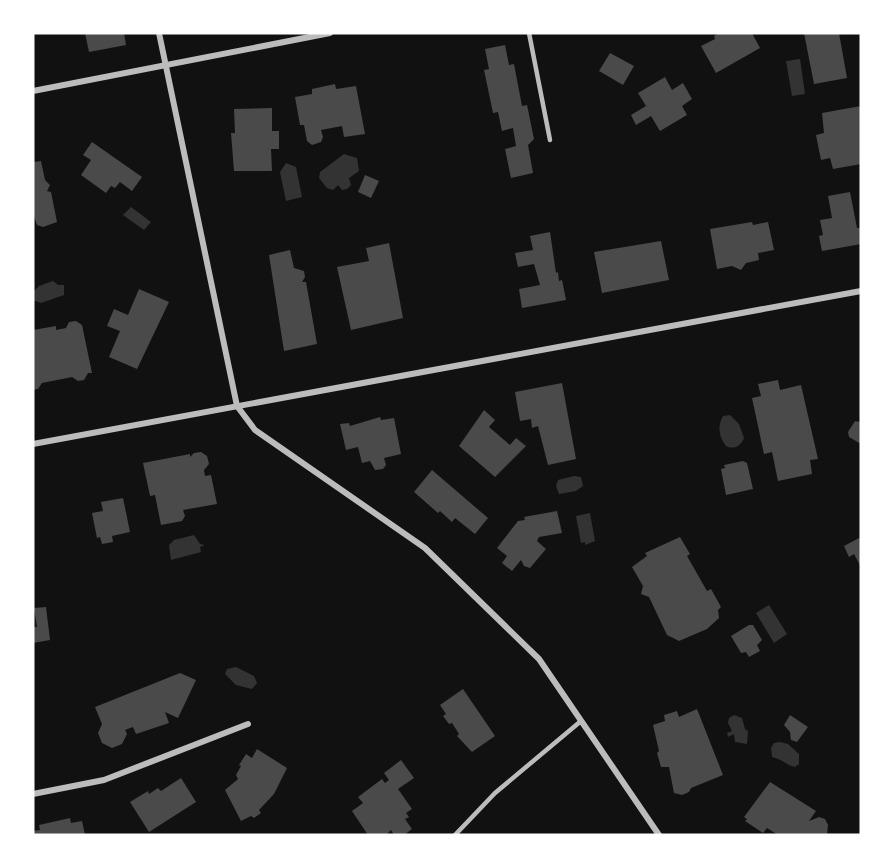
<svg xmlns="http://www.w3.org/2000/svg" width="894" height="868" viewBox="0 0 894 868" font-family="'Times New Roman',serif">
<style>
.water{fill:#333}
.building{fill:#4a4a4a}
.lines{fill:none;stroke-linecap:round;stroke-linejoin:round}
.service{stroke:#bcbcbc;stroke-width:4.5}
.minor{stroke:#bcbcbc;stroke-width:6}
</style>
<rect width="100%" height="100%" fill="#111"/>
<g class="water">
<path d="M800 59 805 94 792 96 786 61Z"/>
<path d="M344 154 357 158 359 171 349 178 351 185 347 189 342 190 338 185 333 190 327 188 319 178 320 172Z"/>
<path d="M286 163 296 167 302 197 286 201 280 172Z"/>
<path d="M131 207 151 222 144 230 123 215Z"/>
<path d="M53 281 58 285H64V295L41 303 33 300V292L39 286Z"/>
<path d="M730 415 739 424 744 438C741 446 734 450 726 446 719 437 717 426 723 416Z"/>
<path d="M574 476 581 477 583 486 576 491 559 494 556 486 558 480Z"/>
<path d="M590 513 595 541 585 545V542L581 543 576 516Z"/>
<path d="M194 535 200 544 205 545 200 547 201 552 171 560 169 545 174 540Z"/>
<path d="M769 605 787 634 774 643 756 613Z"/>
<path d="M236 667 254 676 257 683 252 689 236 685 225 674 227 669Z"/>
<path d="M734 715 742 718 745 729 748 731 747 744 735 742 734 734 728 737 727 733 732 731 728 723 729 718Z"/>
<path d="M780 742 788 744 799 754V764L795 767C788 766 782 759 772 757L771 748 774 743Z"/>
</g>
<g class="building">
<path d="M85 33H124L126 45 89 52Z"/>
<path d="M719 33H752L760 48 716 73 701 46 715 39 714 36Z"/>
<path d="M804 33H839L847 78 814 84Z"/>
<path d="M505 45 509 65 514 64 522 106 527 105 534 139 528 145 533 173 511 178 505 149 516 146 513 128 502 131 498 112 493 113 484 70 489 69 485 49Z"/>
<path d="M610 53 634 66 623 85 599 71Z"/>
<path d="M665 77 672 90 683 83 692 99 682 106 687 115 660 131 651 116 636 125 631 115 646 106 638 93Z"/>
<path d="M335 84 336 89 356 86 365 134 344 137 342 126 321 130 323 137 321 142 312 145 307 141 304 125H300L295 97 312 94V89Z"/>
<path d="M861 106V164L833 169 830 158 821 160 816 135 824 133 822 113Z"/>
<path d="M272 108V131H279V149H271L272 171H234L231 133H235L234 109Z"/>
<path d="M92 142 142 177 132 191 120 182 115 188 111 186 106 193 81 175 91 160 83 155Z"/>
<path d="M41 161 45 180 50 185 47 191 51 192 57 222 43 227 37 225 33 213V162Z"/>
<path d="M365 175 379 181 371 198 358 192Z"/>
<path d="M850 192 857 228H861V244L822 251 819 236 823 235 820 220 832 218 828 196Z"/>
<path d="M752 222 753 225 768 222 774 250 758 253 759 260 746 263 741 270 732 266 717 269 710 229Z"/>
<path d="M550 232 556 273 558 272 559 281 562 280 566 300 522 308 519 289 540 285 534 264 518 267 515 253 533 250 530 236Z"/>
<path d="M661 241 669 280 602 293 594 252Z"/>
<path d="M389 243 403 318 351 330 337 267 369 261 366 248Z"/>
<path d="M290 250 294 268 304 271 305 277 302 282H306L317 344 284 351 269 255Z"/>
<path d="M139 289 169 302 137 369 109 357 120 331 107 326 114 309 128 315Z"/>
<path d="M76 321 82 325 92 373H88L84 380 78 381 72 377 42 383 38 389 33 390V330L56 326V330L66 328 69 322Z"/>
<path d="M778 380 780 390 801 385 818 459 810 460 812 474 778 481 772 452 764 454 752 398 761 396 758 384Z"/>
<path d="M562 383 576 459 548 465 538 426 532 428 531 419 520 421 515 392Z"/>
<path d="M484 410 495 420 489 427 510 445 516 438 526 446 495 477 459 446Z"/>
<path d="M380 417 381 420 394 418 401 454 384 458 386 465 383 469 375 470 370 461 362 463 358 447 346 450 340 424 349 423 350 426Z"/>
<path d="M855 421 861 422V444L849 437 848 432Z"/>
<path d="M201 452 207 456 209 464 204 470 205 476 211 475 217 504 183 510 185 516 182 521 161 525 155 495 150 496 143 463 190 454V457L194 453Z"/>
<path d="M743 461 747 463 753 489 726 495 721 469 725 468 724 465Z"/>
<path d="M432 470 488 518 475 534 455 518 452 522 440 511 438 513 414 492Z"/>
<path d="M123 498 130 532 112 536 113 542 102 544 100 537 97 538 92 513 103 511 101 502Z"/>
<path d="M557 511 562 533 539 537 537 541 546 549 530 568 524 566 521 560 512 571 502 563 507 556 497 548 518 521 525 520 524 517Z"/>
<path d="M680 537 690 554 687 556 707 591 711 589 721 607 718 610 719 618 707 629 679 641 667 635 649 597 641 594 643 586 632 567 647 556 645 553Z"/>
<path d="M861 537V567L854 554 849 557 844 546Z"/>
<path d="M46 607 50 640 33 643V627H37L34 608Z"/>
<path d="M749 625H753L762 640 757 645 760 651 749 657 746 652 741 653 731 636Z"/>
<path d="M180 673 196 680 178 718 165 712 169 723 136 734 133 727 125 730 127 734 122 744 112 748 102 743 98 733 102 724 95 707Z"/>
<path d="M463 689 495 736 472 752 457 736 459 734 452 723 449 724 443 716 446 714 440 705Z"/>
<path d="M697 709 723 775 691 788 689 792 682 795 674 793 669 767H661L657 753 659 751 653 725 665 721 664 715 677 711 679 717Z"/>
<path d="M790 715 808 727 797 742 791 740 790 732 784 725Z"/>
<path d="M257 749 287 768 274 794 259 810 261 813 254 818 251 816 241 821 225 790 238 779 236 775 241 766 239 765 246 754 252 758Z"/>
<path d="M401 760 414 778 398 789 412 809 406 813 409 817 405 819 412 829 404 835H394L391 830 386 835H368L352 811 363 803 358 797 382 779 385 783 389 780 384 773Z"/>
<path d="M181 778 196 802 149 832 130 802 148 791 149 794 158 788 161 791Z"/>
<path d="M770 782 816 811 809 821 819 817 825 819 828 825 827 835H778L767 828 763 833 745 821 747 819 744 817Z"/>
<path d="M70 818 71 823 82 821 85 835H33V831L40 830 39 825Z"/>
</g>
<g class="lines">
<g class="service">
<path d="M529 33 550 140"/>
<path d="M455 835 495 793 581 721"/>
</g>
<g class="minor">
<path d="M159 33 237 406 255 430 425 548 539 659 659 835"/>
<path d="M33 91 330 33"/>
<path d="M33 444 861 291"/>
<path d="M33 794 104 780 248 724"/>
</g>
</g>
<rect width="894" height="868" fill="none" stroke="#ffffff" stroke-width="69"/>
</svg>
